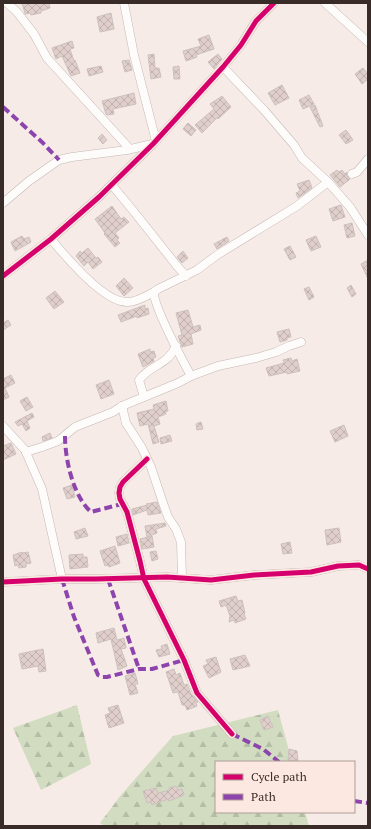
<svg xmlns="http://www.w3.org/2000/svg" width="371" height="829" viewBox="0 0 371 829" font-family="'PT Serif',serif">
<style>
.forest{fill:url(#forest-firs)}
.building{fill:url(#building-cross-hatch);stroke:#ccc1be}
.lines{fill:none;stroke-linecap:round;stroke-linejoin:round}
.minor-casing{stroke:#c3b8b4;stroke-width:9}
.minor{stroke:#fefcfb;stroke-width:8}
.quiet{stroke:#8e44ad;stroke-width:4;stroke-dasharray:8 4;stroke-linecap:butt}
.cycleway-casing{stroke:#fce8e0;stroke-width:8}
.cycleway{stroke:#d6006c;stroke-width:5}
</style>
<defs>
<pattern id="forest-firs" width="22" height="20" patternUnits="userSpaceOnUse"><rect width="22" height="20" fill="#d1dcc0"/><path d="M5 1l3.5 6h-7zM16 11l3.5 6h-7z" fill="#b4bda5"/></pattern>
<pattern id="building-cross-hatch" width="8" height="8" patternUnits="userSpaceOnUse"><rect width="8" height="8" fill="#e0cecb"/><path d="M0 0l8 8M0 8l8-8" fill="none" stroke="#c1b1ae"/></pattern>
</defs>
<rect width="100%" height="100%" fill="#f6ebe6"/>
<g class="forest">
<path d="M77 705 91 764 41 790 13 728Z"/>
<path d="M278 710 292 762H216V812H305L309 826H105L100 823 121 795 173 736Z"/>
</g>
<g class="building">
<path d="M22 3H49L50 8 41 11V13L31 15 30 13 25 14V13Z"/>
<path d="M111 13 114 29 100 32 97 17Z"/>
<path d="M209 35 214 49 196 55 197 57 186 61 183 51 201 46 198 39Z"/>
<path d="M72 41 74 48 70 49 74 61 75 60 80 73 71 76 62 56 56 59 52 48Z"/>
<path d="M154 54 155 68H159L161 77 151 79 148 55Z"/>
<path d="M218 54 222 59 214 69 208 62Z"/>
<path d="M129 60 132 70 125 72 122 61Z"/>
<path d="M101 66 103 72 89 76 87 69Z"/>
<path d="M179 66 180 79H174L173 67Z"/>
<path d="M363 68 368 74V79L362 84 355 74Z"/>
<path d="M282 85 289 98 275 105 268 93Z"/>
<path d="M134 93 136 104 113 109 114 114 107 115 106 114 102 101Z"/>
<path d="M309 95 314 104 303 109 299 100Z"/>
<path d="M222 96 231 107 218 119 217 118 202 133 195 125 214 109 210 104Z"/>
<path d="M315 105 323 126 320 127 310 107Z"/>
<path d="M188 123 196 130 191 136 183 129Z"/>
<path d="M346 130 353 140 346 144 339 135Z"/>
<path d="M102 134 107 140 103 144 98 138Z"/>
<path d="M337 170 339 172 342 170 345 174 347 172V176L350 179 340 187 330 175Z"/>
<path d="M309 180 312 188 298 198 296 193 300 191 297 184Z"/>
<path d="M341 205 345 217 333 221 329 209Z"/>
<path d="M112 206 121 219 124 217 129 222 115 233 119 238 117 240 120 243 115 247 104 234 105 233 95 219Z"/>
<path d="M352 223 355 236 347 238 344 225Z"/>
<path d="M22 236 24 239 29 237 31 242 15 251 11 242Z"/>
<path d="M316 236 321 247 311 251 306 240Z"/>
<path d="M227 237 229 241 217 249 214 244Z"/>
<path d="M290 246 296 257 290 260 284 249Z"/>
<path d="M88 248 96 258 98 257 102 262 93 269 88 262 84 266 76 256 80 251 82 253Z"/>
<path d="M183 251 188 258 182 263 177 257Z"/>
<path d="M368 260V279L361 264Z"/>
<path d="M124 278 133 288 124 296 116 286Z"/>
<path d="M351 285 356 294 352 297 347 288Z"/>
<path d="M309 287 314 297 309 300 304 289Z"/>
<path d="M55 291 64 302 54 309 46 298Z"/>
<path d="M145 305V309L148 308 149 314 137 318V316L121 322 118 315Z"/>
<path d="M188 310 193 327 200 325 201 330 191 334 193 344 182 347 178 336 182 335 176 313Z"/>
<path d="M8 320 11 325 3 330V323Z"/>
<path d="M289 329 291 337 287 338V340L280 342 277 332Z"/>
<path d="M150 349V352L154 351 156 357 153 358 154 361 143 367 138 354Z"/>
<path d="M291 358 292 361 297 359 300 371 287 374V372L269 376 266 368 284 363 283 360Z"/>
<path d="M11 375 15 383 5 388 9 397 3 400V379Z"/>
<path d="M109 380 114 394 101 399 96 385Z"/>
<path d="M27 397 33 407 26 411 20 401Z"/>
<path d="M166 401 168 411 165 412 166 414 158 417 160 424 154 426 159 442 153 444 148 424 140 426 137 413 154 409 153 405Z"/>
<path d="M32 413 34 417 27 421 30 428 26 431 22 424 18 426 15 422Z"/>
<path d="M201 422 203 429 197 430 196 424Z"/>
<path d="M344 425 348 436 335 442 330 431Z"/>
<path d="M50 433 52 438 43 441 42 437Z"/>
<path d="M170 435 172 441 161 444 160 438Z"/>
<path d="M11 443 16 454 3 460V446Z"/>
<path d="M72 485 75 497 67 499 63 488Z"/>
<path d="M157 502 161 513 148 515 147 510 133 515 132 509 147 505 146 504Z"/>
<path d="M165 523 166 526 156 529 157 533 147 537 145 526Z"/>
<path d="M85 528 88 536 76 539 74 532Z"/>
<path d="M339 528 341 542 327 545 325 530Z"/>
<path d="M127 534 129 543 118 546 116 537Z"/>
<path d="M152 536 154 547 142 549 140 539Z"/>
<path d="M290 542 292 553 283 554 281 544Z"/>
<path d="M115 546 120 563 109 567 108 565 105 566 100 551Z"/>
<path d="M156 551 158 559 152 561 150 552Z"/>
<path d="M22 552 23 553 28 552 31 563 26 564V567L19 568 18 565 15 566 13 555Z"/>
<path d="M83 554V557H87L88 567 70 569 69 555Z"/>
<path d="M236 596 238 601 242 600 245 613 244 614 246 619 235 623 234 620 229 622 230 616 226 605 221 607 219 601Z"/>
<path d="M114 628 117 640 124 638 126 648 121 649 127 666 118 670 111 639 98 643 96 633Z"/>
<path d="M167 644 170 654 159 657 156 650 162 649 161 646Z"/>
<path d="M43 649 46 671 39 672 38 666 22 669 19 654Z"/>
<path d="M245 655 250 666 233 670 230 659Z"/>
<path d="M216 657 221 672 209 678 203 666 208 664 206 660Z"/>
<path d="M174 669 176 675 180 673 184 685 187 684 191 694 198 702 196 703 197 706 187 710 185 705H182L178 692 173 693 166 672Z"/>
<path d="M135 673 138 684H135L138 693 130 695 125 676Z"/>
<path d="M118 705 124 723 109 728 105 715 110 713 108 708Z"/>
<path d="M268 716 273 727 264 730 260 720Z"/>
<path d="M289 749 297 751 298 761 288 760Z"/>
<path d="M176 786 178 790 182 789 184 795 169 801 168 799 152 805 151 802 147 803 143 791 156 788 158 793 170 790 169 788Z"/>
</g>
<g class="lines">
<g class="minor-casing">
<g id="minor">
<path d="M7 3 17 12 34 34 47 58 130 149"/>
<path d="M124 3 134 55 156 141"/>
<path d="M325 3 368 42"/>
<path d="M223 67 264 110 294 145 302 158 328 182 350 207 368 235"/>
<path d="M352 174 357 172 368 159"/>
<path d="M112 185 135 213 177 266 186 276"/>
<path d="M3 203 29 181 59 160 72 157 127 150 152 144"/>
<path d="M51 239C65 256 105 304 128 302 137 302 146 296 154 292"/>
<path d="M3 276 51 239 99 197 153 144 223 67 241 45 256 21 274 3"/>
<path d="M191 376C183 361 153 306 154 292L158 289 197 270 217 255 297 206 328 182"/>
<path d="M144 397 139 380C151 364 167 366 176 346"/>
<path d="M122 406 126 423 142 448 151 467 163 503 168 517 176 529 181 542 182 578"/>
<path d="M3 426 25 450 42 489 62 579"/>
<path d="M26 452 42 447 58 441 75 427 113 412 122 406 178 383 191 376 218 366 256 358 276 352 289 346 301 342"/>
<path d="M147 459 123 482 120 487 119 493 120 499 127 512 140 561 144 579 184 660 197 693 232 734"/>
<path d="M3 582 62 579H96L167 577 211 580 254 575 311 572 338 566 359 565 368 569"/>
</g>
</g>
<use href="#minor" class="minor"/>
<g class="quiet">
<path d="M3 107 43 143 59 160"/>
<path d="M65 436C65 459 73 496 91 512L122 504"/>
<path d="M62 579 74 617 98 675 102 677H107L139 669H152L184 660"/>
<path d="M108 579 139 669"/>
<path d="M232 734 263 749 279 762"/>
<path d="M354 801 368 803"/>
</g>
<g class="cycleway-casing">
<g id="cycleway">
<path d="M3 276 51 239 99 197 153 144 223 67 241 45 256 21 274 3"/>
<path d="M147 459 123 482 120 487 119 493 120 499 127 512 140 561 144 579 184 660 197 693 232 734"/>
<path d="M3 582 62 579H96L167 577 211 580 254 575 311 572 338 566 359 565 368 569"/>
</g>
</g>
<use href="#cycleway" class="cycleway"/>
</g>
<rect width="371" height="829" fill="none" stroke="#392c28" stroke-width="8"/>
<rect x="215" y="761" width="140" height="52" fill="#fce8e0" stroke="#ae9d96"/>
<rect x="223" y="774" width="20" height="6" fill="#d6006c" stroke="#ae9d96"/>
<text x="251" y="781" font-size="12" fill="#392c28">Cycle path</text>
<rect x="223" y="794" width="20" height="6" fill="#8e44ad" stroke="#ae9d96"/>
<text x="251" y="801" font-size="12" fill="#392c28">Path</text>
</svg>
